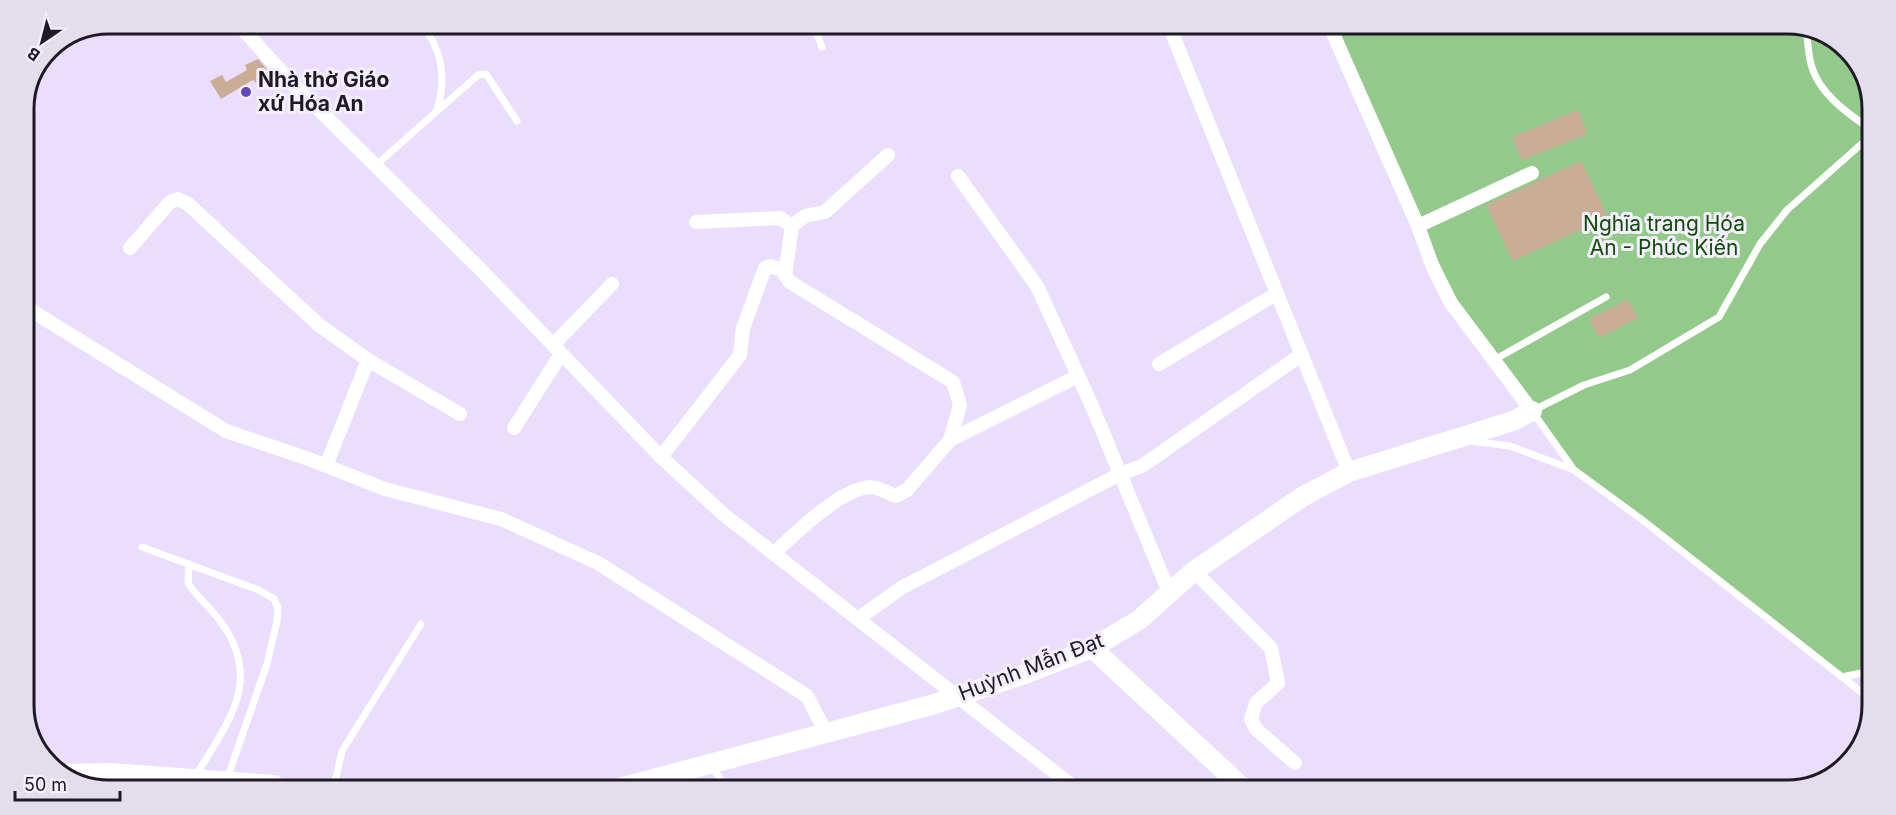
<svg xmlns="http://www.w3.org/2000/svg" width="1896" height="815" viewBox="0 0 1896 815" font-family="Inter,sans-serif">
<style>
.green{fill:#93ca8b}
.building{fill:#c9ad97}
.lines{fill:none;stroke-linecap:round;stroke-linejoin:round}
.lane{stroke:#fff;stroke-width:7}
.street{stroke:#fff;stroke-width:14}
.secondary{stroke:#fff;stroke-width:20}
.poi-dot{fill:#5f45be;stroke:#f4effc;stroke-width:2}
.labels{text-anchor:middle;stroke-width:6;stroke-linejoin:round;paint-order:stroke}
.poi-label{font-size:21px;font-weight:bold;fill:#1e1924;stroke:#f4effc;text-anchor:start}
.park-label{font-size:21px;fill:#114b09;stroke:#f4effc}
.street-label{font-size:21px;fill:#1e1924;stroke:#f4effc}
.rim{fill:none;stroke:#1e1924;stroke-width:3}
</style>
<rect width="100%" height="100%" fill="#eaddfd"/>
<path class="green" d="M1337 29 1819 30 1855 58 1872 103 1866 669 1843 674 1645 518 1576 467 1455 300Z"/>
<g class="building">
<path d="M258 59 271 74 256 83 253 80 221 99 210 81 222 75 226 82 247 70 245 65Z"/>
<path d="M1578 110 1588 134 1522 160 1512 137Z"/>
<path d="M1581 161 1608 217 1513 261 1486 205Z"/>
<path d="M1628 299 1638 318 1599 338 1589 319Z"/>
</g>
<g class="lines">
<g class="lane">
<path d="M422 25C442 49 447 80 437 109"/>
<path d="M814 27 822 47"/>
<path d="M1806 30C1808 41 1808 53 1811 64 1818 93 1848 114 1872 130"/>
<path d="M375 166 478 75 486 74 517 121"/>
<path d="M1494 360 1606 297"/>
<path d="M1470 441 1510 446 1574 470 1641 519 1842 677 1866 672"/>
<path d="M1574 470 1532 411 1584 385 1630 370 1719 317 1760 244 1787 210 1867 139 1872 130"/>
<path d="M142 547 259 590 274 599 278 608 277 621 267 664 227 779"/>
<path d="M189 564 188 583C197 597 211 608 221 622 264 682 227 723 195 777"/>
<path d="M1842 677 1866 696"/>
<path d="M712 767 726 787"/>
<path d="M334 786 342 751 421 624"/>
</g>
<g class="street">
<path d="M238 24 291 82 481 270 661 457 723 514 1075 788"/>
<path d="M1170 28 1349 472"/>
<path d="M1331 29 1418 226 1432 265 1451 303 1532 411"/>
<path d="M24 117 31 89"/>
<path d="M958 176 1037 286 1092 406 1169 592"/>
<path d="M696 222 780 218 792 226 785 275 790 282 953 382 960 405 950 440 907 490 896 496C888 493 878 487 870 487 840 489 796 533 775 552"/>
<path d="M792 226 805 216 825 212 888 155"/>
<path d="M1418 226 1532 173"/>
<path d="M130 248 170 202 178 199 188 204 319 325 368 360 460 414"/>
<path d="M24 306 226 431 306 458 385 489 501 519 598 563 807 696 826 733"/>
<path d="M553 345 612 284"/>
<path d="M1159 364 1276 294"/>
<path d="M514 428 561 354"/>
<path d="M950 440 1078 376"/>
<path d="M661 457 740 355 743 328 765 268 770 266 786 271"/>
<path d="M326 466 368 360"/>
<path d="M1194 571 1271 648 1278 683 1256 703 1251 719 1256 729 1295 763"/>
<path d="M859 618 901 588 1120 474 1142 466 1301 355"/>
<path d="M683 773 690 787"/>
</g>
<g class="secondary">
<path d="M1092 648 1244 789"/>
<path d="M63 774 111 773 274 785"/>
<path d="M623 787 935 704 1025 674 1092 648 1139 620 1194 571 1302 497 1349 472 1513 421 1532 411"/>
</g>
</g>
<circle class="poi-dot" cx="246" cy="92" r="6"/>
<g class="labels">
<g class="poi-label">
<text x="258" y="87">Nhà thờ Giáo<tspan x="258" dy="24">xứ Hóa An</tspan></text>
</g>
<g class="park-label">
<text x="1664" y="231">Nghĩa trang Hóa<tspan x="1664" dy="24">An - Phúc Kiến</tspan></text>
</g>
<g class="street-label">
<text transform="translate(1031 667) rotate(-21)" y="7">Huỳnh Mẫn Đạt</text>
</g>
</g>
<path d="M0 0H1896V815H0ZM109 34H1787A75 75 0 0 1 1862 109V705A75 75 0 0 1 1787 780H109A75 75 0 0 1 34 705V109A75 75 0 0 1 109 34Z" fill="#e3deeb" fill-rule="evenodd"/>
<path class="rim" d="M109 34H1787A75 75 0 0 1 1862 109V705A75 75 0 0 1 1787 780H109A75 75 0 0 1 34 705V109A75 75 0 0 1 109 34Z"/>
<g transform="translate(42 42) rotate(215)" stroke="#f4effc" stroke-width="4.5" paint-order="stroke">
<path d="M0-4.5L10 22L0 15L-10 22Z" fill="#1e1924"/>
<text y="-9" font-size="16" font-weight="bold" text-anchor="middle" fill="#1e1924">B</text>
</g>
<path d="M15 791v9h105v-9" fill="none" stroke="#1e1924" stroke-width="3"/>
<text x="24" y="791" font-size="18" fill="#1e1924" stroke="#f4effc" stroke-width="4.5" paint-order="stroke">50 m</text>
</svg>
